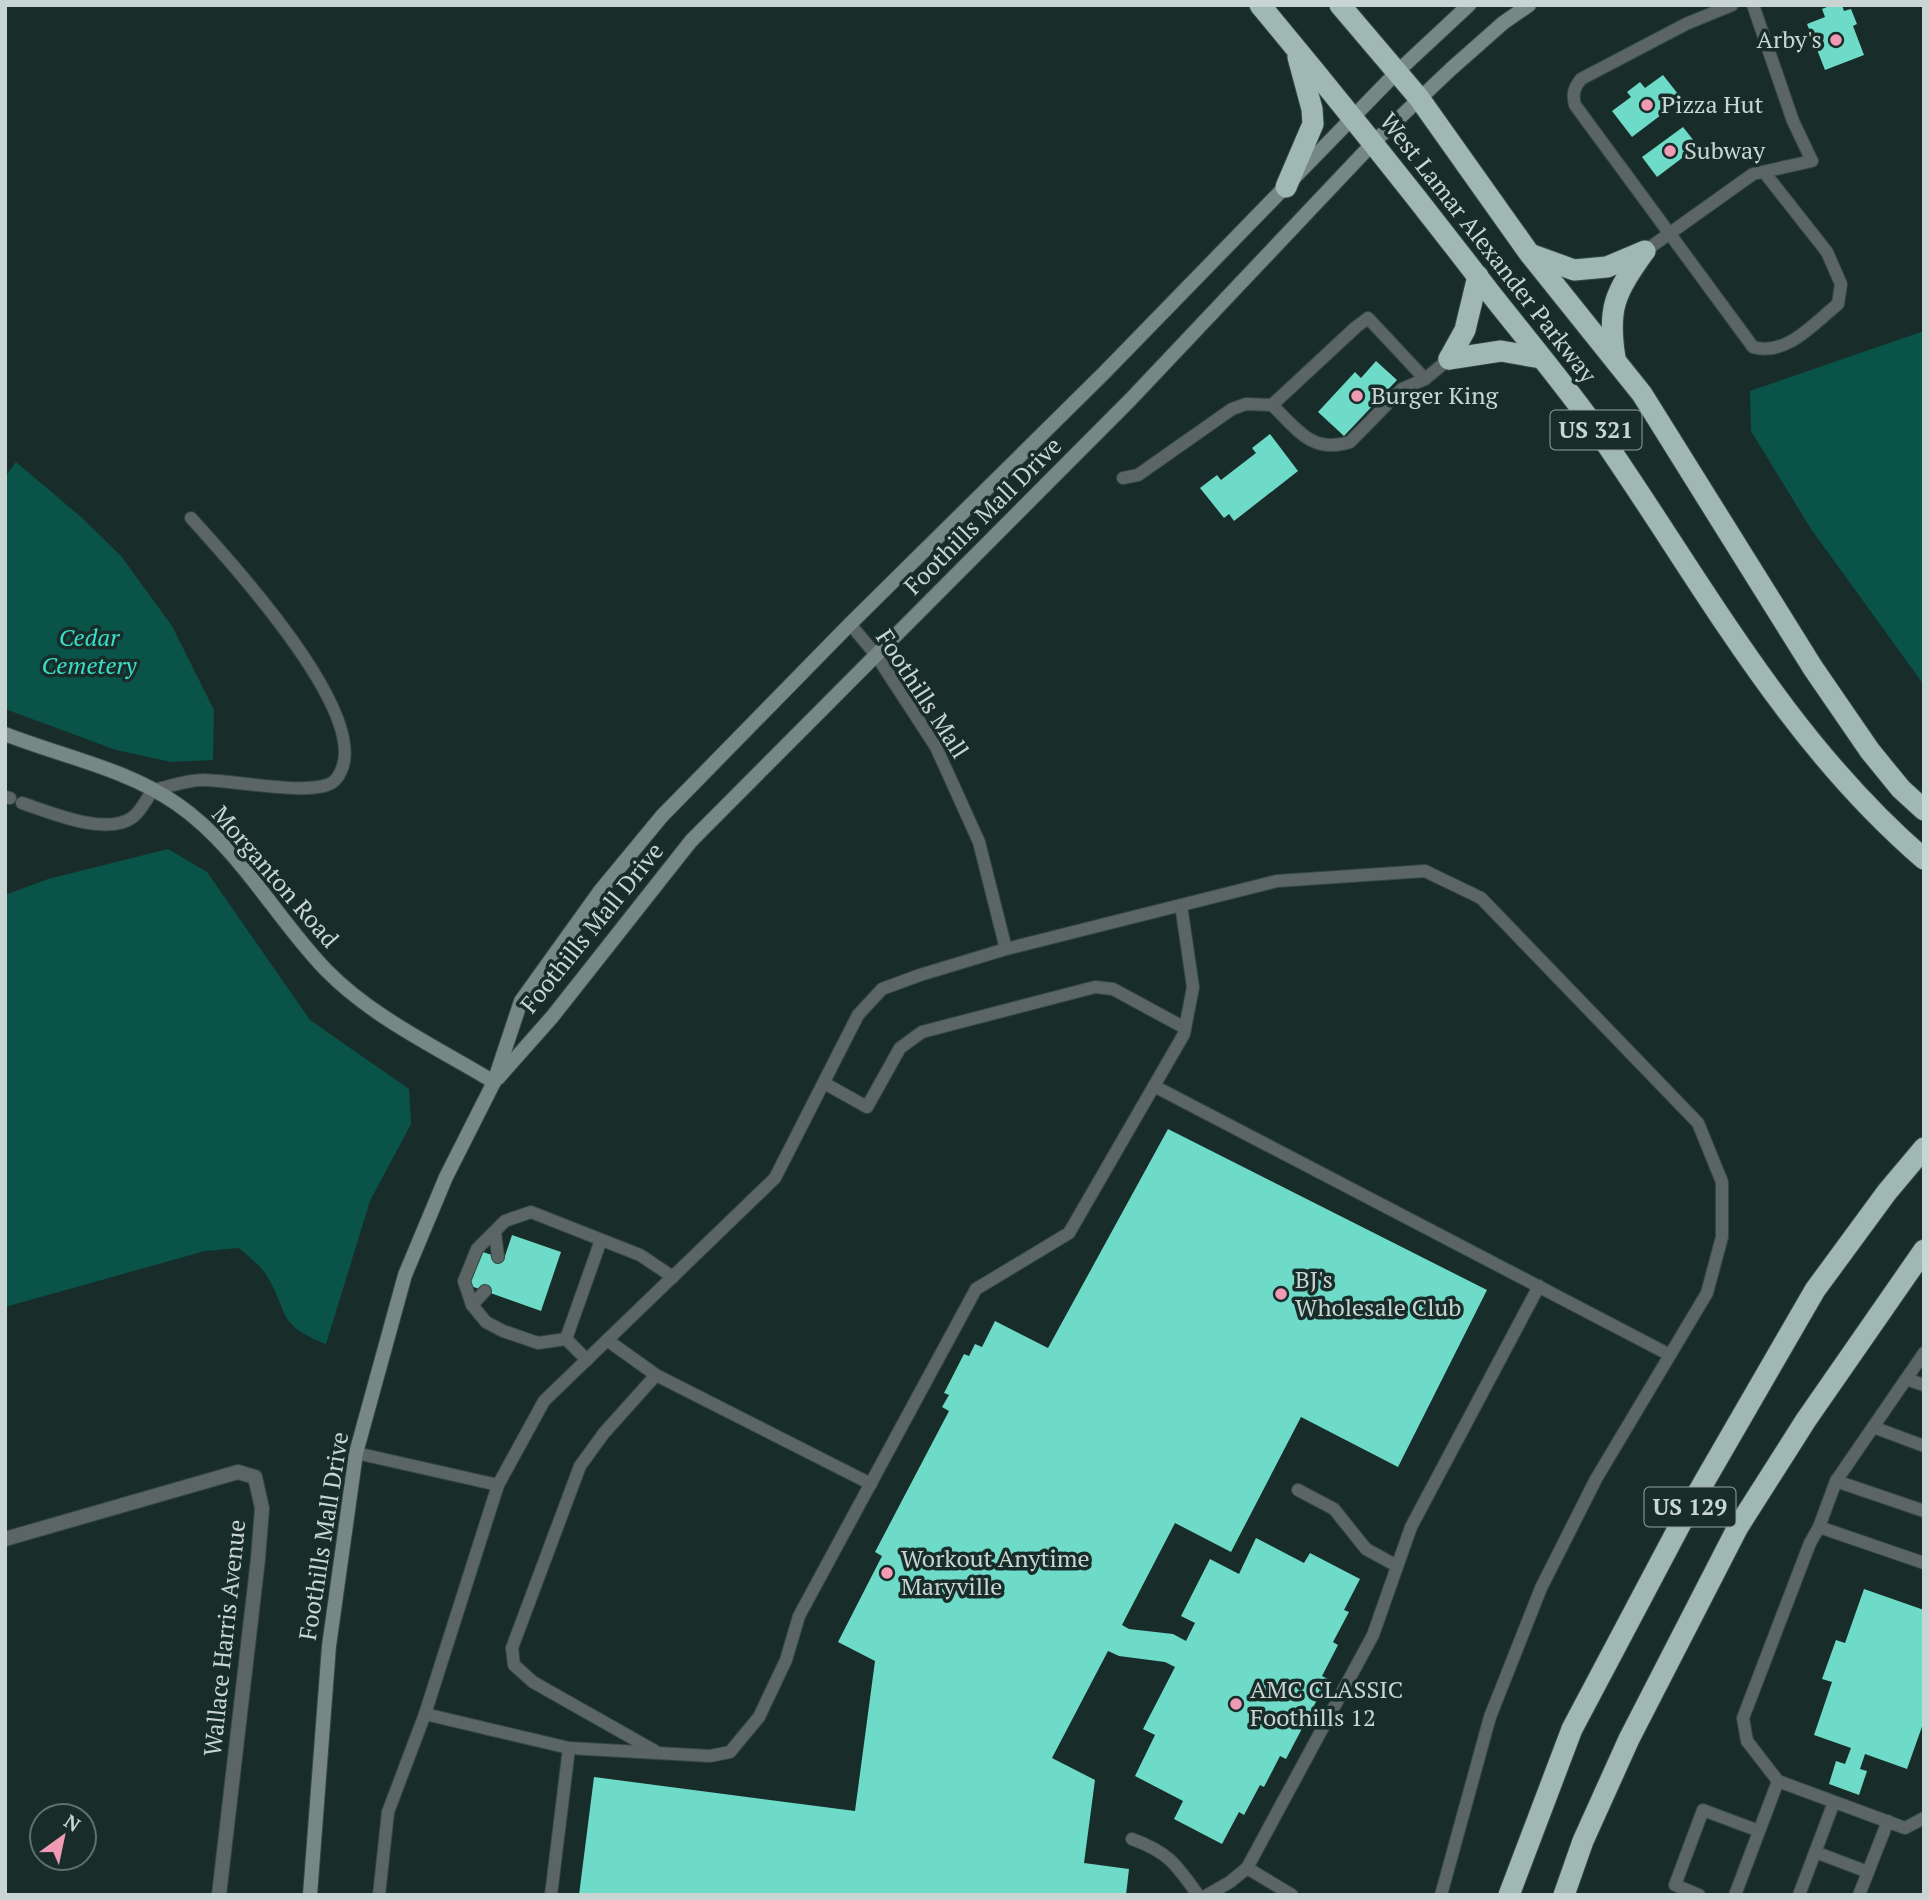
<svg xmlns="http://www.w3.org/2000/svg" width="1929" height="1900" viewBox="0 0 1929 1900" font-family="'PT Serif',serif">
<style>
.green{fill:#095349}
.building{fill:#6edac8}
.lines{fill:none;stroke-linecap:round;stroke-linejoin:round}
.lane-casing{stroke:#344844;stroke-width:14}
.street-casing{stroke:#344844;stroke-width:16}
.secondary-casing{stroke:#344844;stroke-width:16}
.highway-casing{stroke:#344844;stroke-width:23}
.lane{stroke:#5b6563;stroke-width:12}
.street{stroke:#5b6563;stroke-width:14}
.secondary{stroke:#778783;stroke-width:14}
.highway{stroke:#a0b8b3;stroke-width:21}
.poi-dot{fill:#f19ab3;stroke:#182d29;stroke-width:2.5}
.labels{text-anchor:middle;stroke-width:7;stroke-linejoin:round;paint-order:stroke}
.shield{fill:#182d29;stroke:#94a3a0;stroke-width:2}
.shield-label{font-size:23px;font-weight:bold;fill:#c9d5d3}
.poi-label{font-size:24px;fill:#c9d5d3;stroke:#182d29;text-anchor:start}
.street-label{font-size:24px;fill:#c9d5d3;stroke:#182d29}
.park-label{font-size:24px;font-style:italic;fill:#3addc7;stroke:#182d29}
</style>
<rect width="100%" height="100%" fill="#182d29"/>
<g class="green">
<path d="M1924 331V685L1811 529 1751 431 1750 391Z"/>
<path d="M16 462 81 517 121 556 172 626 214 710 213 760 171 762 116 750 5 709V477Z"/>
<path d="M168 849 207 872 310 1020 409 1089 411 1124 370 1201 326 1344C276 1324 290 1315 267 1276 260 1265 248 1256 239 1248L205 1251 5 1307V895L48 879Z"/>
</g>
<g class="building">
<path d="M1832 5H1842L1844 11 1851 9 1857 24 1853 26 1864 55 1825 70 1807 24 1825 17 1822 9Z"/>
<path d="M1663 75 1682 99 1632 137 1612 111 1631 97 1627 92 1640 82 1645 88Z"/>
<path d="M1683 127 1698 146 1657 177 1642 157Z"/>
<path d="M1376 361 1397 380 1344 436 1318 412 1355 372 1361 378Z"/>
<path d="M1270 434 1298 471 1234 521 1229 514 1224 518 1200 488 1217 475 1221 480 1256 453 1252 448Z"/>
<path d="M1168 1129 1487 1290 1398 1467 1301 1417 1231 1552 1175 1523 1122 1625 1129 1629 1173 1634 1186 1641 1195 1623 1181 1616 1210 1559 1239 1574 1256 1538 1304 1563 1310 1553 1360 1579 1344 1610 1349 1612 1333 1642 1338 1645 1322 1676 1328 1679 1286 1759 1280 1756 1264 1787 1260 1785 1244 1815 1239 1812 1222 1844 1174 1819 1183 1801 1135 1776 1155 1735 1143 1729 1175 1667 1165 1662 1119 1656 1108 1651 1052 1758 1095 1780 1084 1863 1129 1869 1126 1895H579L594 1777 855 1811 875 1661 838 1642 882 1556 875 1552 949 1411 942 1407 949 1395 944 1393 964 1354 969 1356 975 1344 982 1347 995 1321 1048 1348Z"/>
<path d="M512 1235 561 1252 541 1311 468 1285 480 1251 504 1259Z"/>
<path d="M1864 1589 1924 1610V1721L1907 1769 1865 1754 1860 1769 1867 1771 1859 1795 1829 1784 1836 1761 1845 1764 1851 1748 1814 1735 1832 1682 1822 1679 1836 1640 1845 1643Z"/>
</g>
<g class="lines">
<g class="lane-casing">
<g id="lane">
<path d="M1732 5 1686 24 1581 79C1574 88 1572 94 1575 105L1753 347C1786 357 1814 323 1838 304L1841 284 1827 252 1764 172"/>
<path d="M1645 251 1753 174 1812 161 1793 121 1753 5"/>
<path d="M1272 405C1298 430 1312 454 1350 442L1402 389 1425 379"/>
<path d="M1123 478 1138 475 1232 409 1246 404 1272 405 1356 327 1368 318 1425 379 1449 359"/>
<path d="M850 624 876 655 936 747 979 842 1006 949"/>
<path d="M5 797 10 798"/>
<path d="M22 803C49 812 107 837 133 817 141 811 147 798 153 790 169 787 188 779 205 780 236 781 300 794 327 785 334 783 338 778 341 771 369 712 230 561 191 518"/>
<path d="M824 1083 867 1107 900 1048 922 1032 1095 987 1113 989 1185 1028"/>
<path d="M1154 1086 1670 1355"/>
<path d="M495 1232 498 1257"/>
<path d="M472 1305 485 1291"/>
<path d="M566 1339 538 1343 503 1331 486 1322 472 1305 464 1281 477 1249 505 1221 531 1212 640 1255 673 1277"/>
<path d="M566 1339 601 1240"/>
<path d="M566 1339 587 1360"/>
<path d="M607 1340 656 1375 871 1484"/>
<path d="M1906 1379 1924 1385"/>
<path d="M1873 1427 1924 1446"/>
<path d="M356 1453 498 1485"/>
<path d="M1836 1481 1924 1511"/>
<path d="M1298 1490 1334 1509 1366 1549 1397 1566"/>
<path d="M1819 1527 1836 1481 1924 1353"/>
<path d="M1924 1563 1819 1527 1810 1543 1743 1718 1747 1741 1778 1781 1905 1828 1924 1818"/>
<path d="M425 1714 569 1748 710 1756 730 1752 759 1717 786 1660 799 1616 976 1289 1069 1233 1184 1034 1193 987 1181 905"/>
<path d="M655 1751 533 1682 514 1665 512 1648 580 1466 604 1433 656 1375"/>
<path d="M1132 1839C1168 1852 1176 1864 1198 1895"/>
<path d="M1815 1852 1868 1872"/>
<path d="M1247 1868 1292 1895"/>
<path d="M379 1895 388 1812 425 1714 498 1485 544 1401 775 1178 858 1015 882 989 920 975 1006 949 1277 881 1425 871 1481 898 1698 1123 1722 1182V1237L1707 1293 1596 1479 1541 1588 1490 1717 1441 1895"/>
<path d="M551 1895 569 1748"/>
<path d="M1207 1895 1230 1882 1247 1868 1373 1635 1411 1527 1539 1286"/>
<path d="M1699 1895 1675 1885 1703 1810 1759 1831"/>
<path d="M1735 1895 1778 1781"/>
<path d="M1799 1895 1834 1802"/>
<path d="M1859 1895 1888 1821"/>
</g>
</g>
<g class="street-casing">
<path id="street" d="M5 1539 238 1472 255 1477 262 1508 258 1559 219 1895"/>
</g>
<g class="secondary-casing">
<g id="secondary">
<path d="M5 734C63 757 125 768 177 804 239 847 275 917 326 970 373 1018 438 1048 494 1082"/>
<path d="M498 1078 552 1017 691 841 1131 399 1374 142 1451 69 1503 23 1529 5"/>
<path d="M310 1895 329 1646 356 1453 405 1275 446 1177 494 1082 521 1001 600 891 662 816 850 624 1104 373 1396 73 1469 5"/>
</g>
</g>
<g class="highway-casing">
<g id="highway">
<path d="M1260 5C1339 100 1416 196 1491 294 1525 337 1560 379 1592 423 1698 574 1782 737 1924 859"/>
<path d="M1340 5 1419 98 1529 253 1642 394 1813 668 1870 751 1901 789 1924 810"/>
<path d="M1286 187 1313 124 1312 109 1298 57"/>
<path d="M1530 254 1574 270 1607 267 1645 251"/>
<path d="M1615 358C1607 308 1615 293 1644 252"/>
<path d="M1449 359 1501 351 1541 358"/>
<path d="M1449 359 1465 330 1478 276"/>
<path d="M1509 1895 1572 1729 1689 1508 1815 1290 1887 1192 1924 1148"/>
<path d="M1564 1895 1583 1841 1629 1739 1738 1527 1806 1420 1924 1250"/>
</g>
</g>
<use href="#lane" class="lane"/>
<use href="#street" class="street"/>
<use href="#secondary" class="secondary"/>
<use href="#highway" class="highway"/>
</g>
<g class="poi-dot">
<circle cx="1836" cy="40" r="7"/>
<circle cx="1647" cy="105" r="7"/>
<circle cx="1670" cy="151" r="7"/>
<circle cx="1357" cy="396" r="7"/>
<circle cx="1281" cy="1294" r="7"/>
<circle cx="887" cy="1573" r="7"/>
<circle cx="1236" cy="1704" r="7"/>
</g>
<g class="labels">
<g class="shield">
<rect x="1550.5" y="410.5" width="91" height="39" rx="5"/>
<rect x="1644.5" y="1487.5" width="91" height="39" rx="5"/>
</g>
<g class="shield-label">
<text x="1596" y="438">US 321</text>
<text x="1690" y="1515">US 129</text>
</g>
<g class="poi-label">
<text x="1822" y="48" text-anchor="end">Arby's</text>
<text x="1661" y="113">Pizza Hut</text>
<text x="1684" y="159">Subway</text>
<text x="1371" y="404">Burger King</text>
<text x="1295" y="1288">BJ's<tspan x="1295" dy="28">Wholesale Club</tspan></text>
<text x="901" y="1567">Workout Anytime<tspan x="901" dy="28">Maryville</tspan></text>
<text x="1250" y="1698">AMC CLASSIC<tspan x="1250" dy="28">Foothills 12</tspan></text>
</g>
<g class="street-label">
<text transform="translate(1488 248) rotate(52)" y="8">West Lamar Alexander Parkway</text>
<text transform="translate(983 516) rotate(-45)" y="8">Foothills Mall Drive</text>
<text transform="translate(922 694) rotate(57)" y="8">Foothills Mall</text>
<text transform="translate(275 877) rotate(49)" y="8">Morganton Road</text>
<text transform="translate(592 928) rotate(-51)" y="8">Foothills Mall Drive</text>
<text transform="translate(324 1536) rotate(-81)" y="8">Foothills Mall Drive</text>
<text transform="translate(225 1638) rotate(-84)" y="8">Wallace Harris Avenue</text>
</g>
<g class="park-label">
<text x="89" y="646">Cedar<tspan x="89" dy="28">Cemetery</tspan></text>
</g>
</g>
<rect width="1929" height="1900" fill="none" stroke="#c9d5d3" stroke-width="14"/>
<g transform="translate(63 1837) rotate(33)"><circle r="33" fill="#182d29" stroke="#5f706d" stroke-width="2"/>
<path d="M0-5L12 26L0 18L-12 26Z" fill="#f19ab3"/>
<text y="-10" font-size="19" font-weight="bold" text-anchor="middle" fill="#c9d5d3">N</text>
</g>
</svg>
